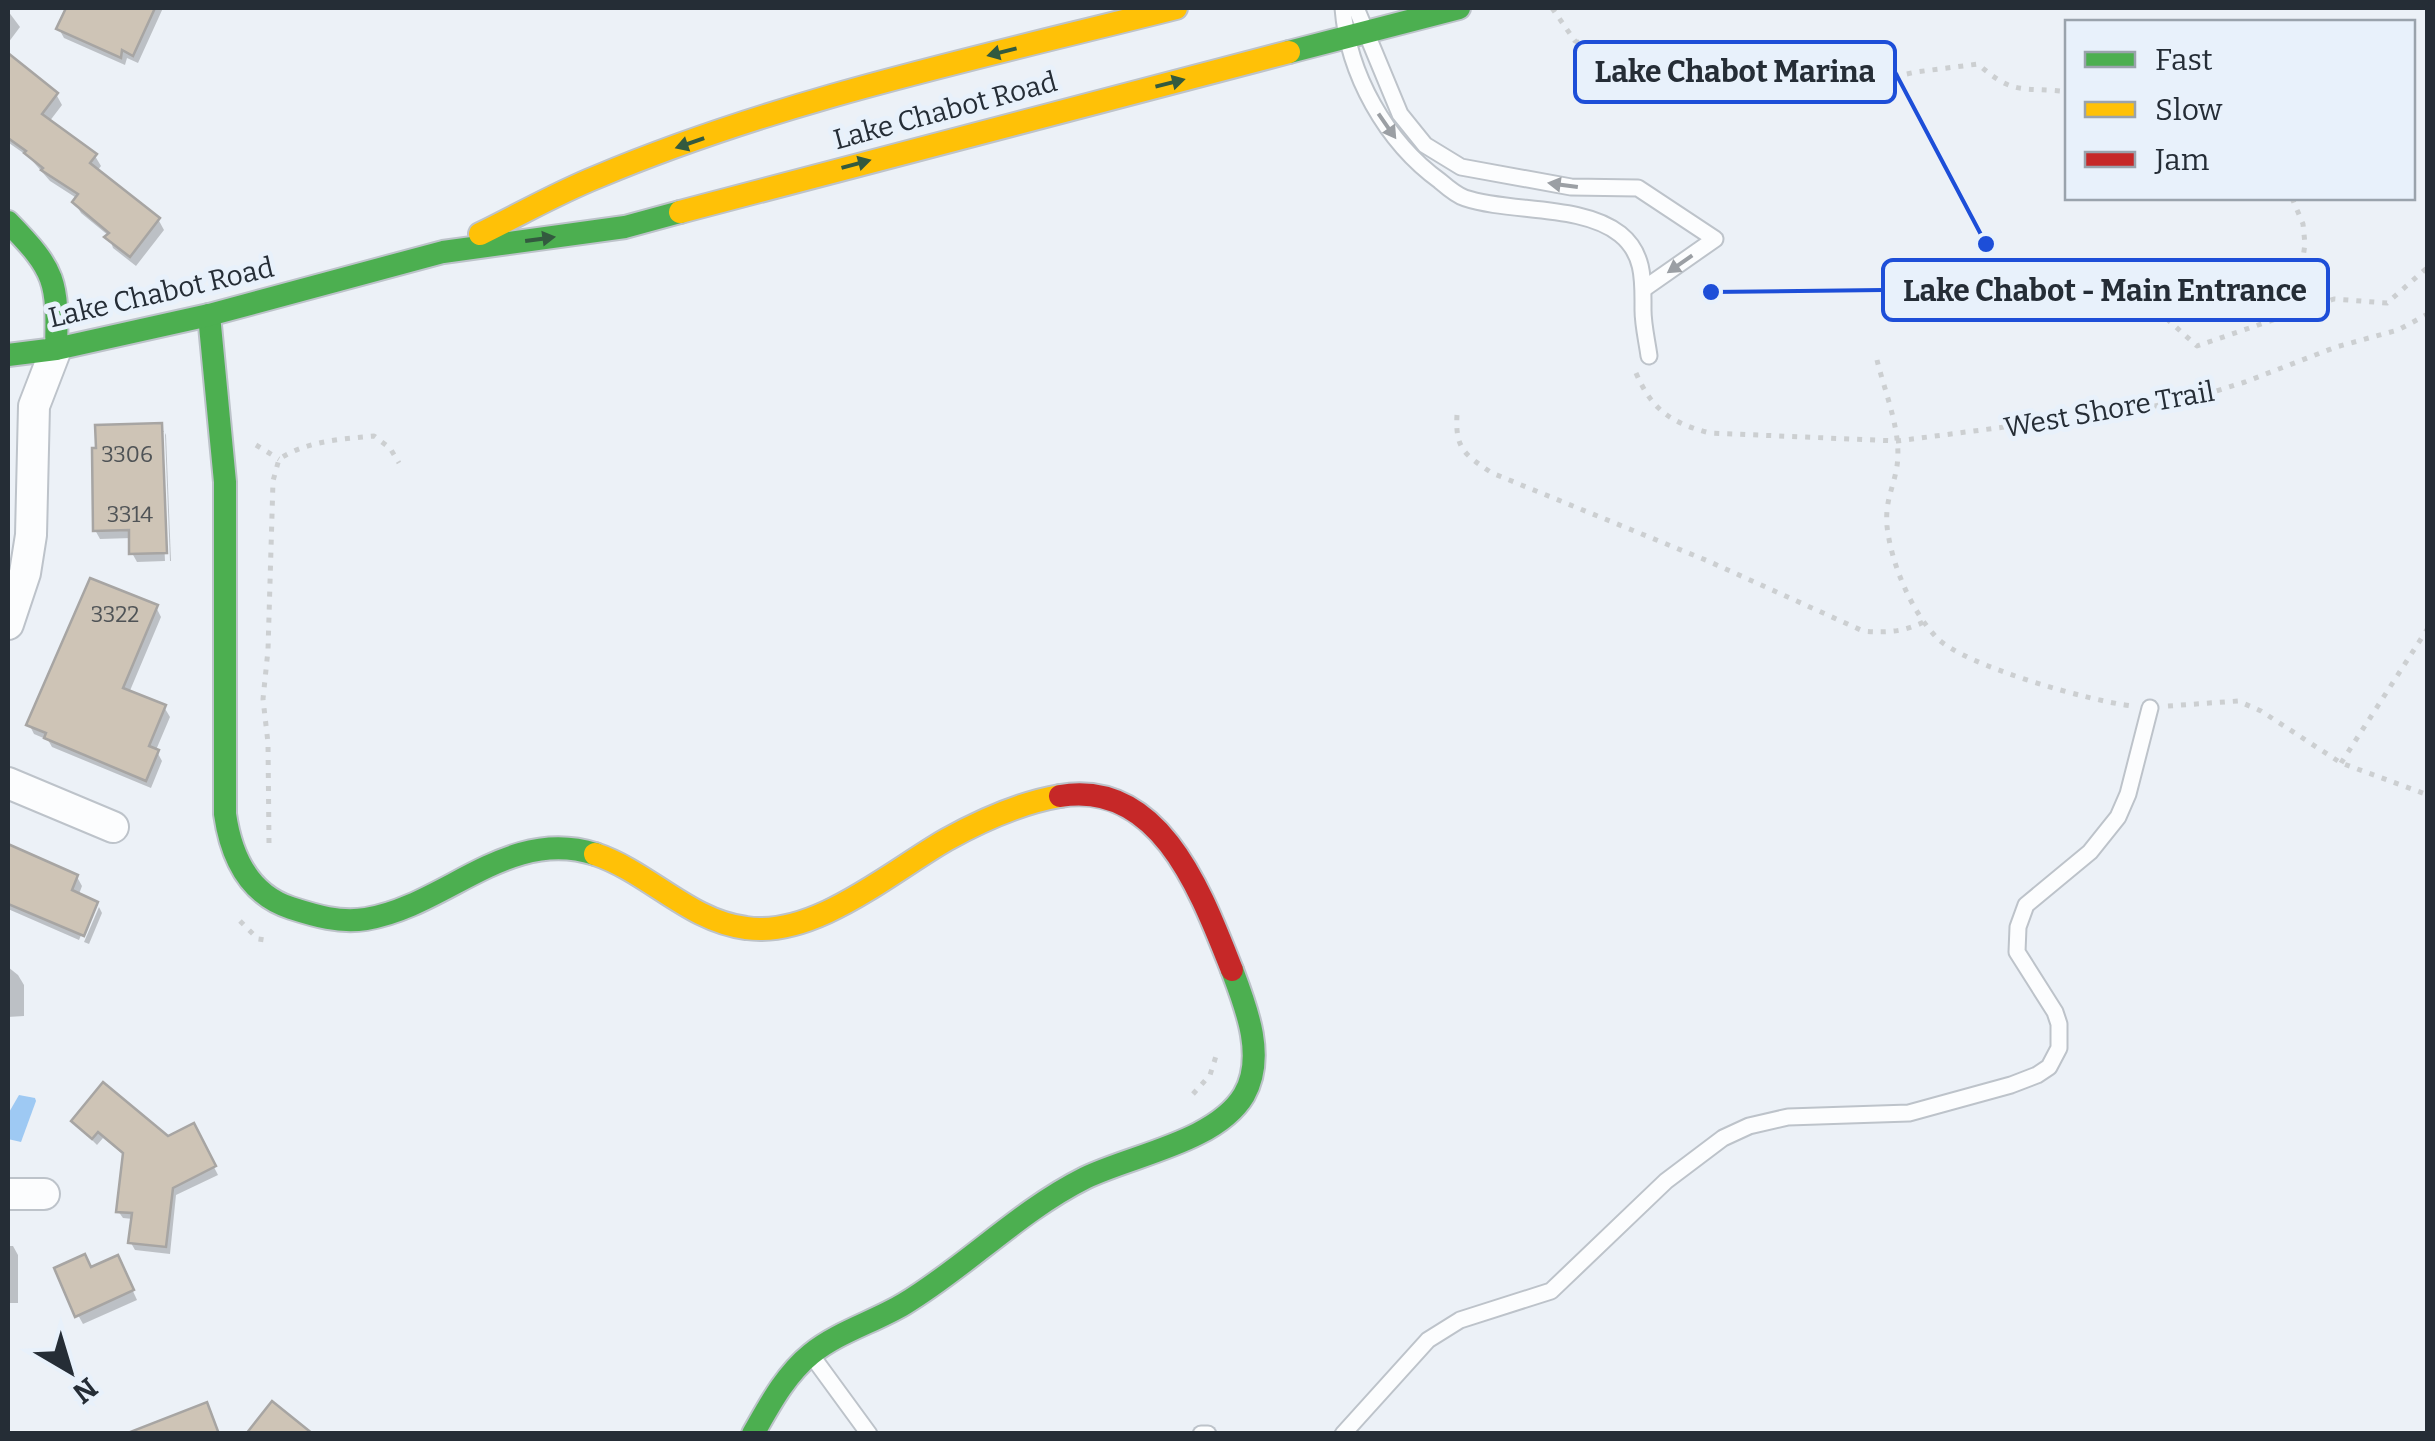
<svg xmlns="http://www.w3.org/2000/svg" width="2435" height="1441" viewBox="0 0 2435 1441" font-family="Bitter,serif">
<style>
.water{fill:#9ec9f3}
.shadow{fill:#0003}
.building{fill:#cec4b6;stroke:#a7a5a3;stroke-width:2.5}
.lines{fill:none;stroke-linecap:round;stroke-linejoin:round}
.lane-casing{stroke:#bdc3ca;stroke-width:19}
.street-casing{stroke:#bdc3ca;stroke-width:34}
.fast-casing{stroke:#bdc3ca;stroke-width:26}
.slow-casing{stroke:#bdc3ca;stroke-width:26}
.jam-casing{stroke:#bdc3ca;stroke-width:26}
.path{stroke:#cccfd1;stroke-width:5;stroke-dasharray:5 8;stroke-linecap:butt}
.lane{stroke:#fcfdfe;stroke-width:15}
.street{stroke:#fcfdfe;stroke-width:30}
.fast{stroke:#4caf50;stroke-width:22}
.slow{stroke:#ffc107;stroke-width:22}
.jam{stroke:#c62828;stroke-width:22}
.oneway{fill:#335a3f}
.oneway2{fill:#9b9fa4}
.labels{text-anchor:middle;stroke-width:10;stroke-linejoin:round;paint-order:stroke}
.number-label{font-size:22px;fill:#4f5356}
.street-label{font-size:28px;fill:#252d36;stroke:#e8f1fb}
.leader{fill:none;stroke:#1d4ed8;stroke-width:4}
.callout-dot{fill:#1d4ed8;stroke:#e8f1fb;stroke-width:4}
.callout{fill:#e8f1fb;stroke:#1d4ed8;stroke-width:4}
.callout-label{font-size:30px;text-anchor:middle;font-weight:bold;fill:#252d36}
</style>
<rect width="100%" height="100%" fill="#ecf1f7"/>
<path class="water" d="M19 1095 35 1098 36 1101 21 1142 8 1139V1114Z"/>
<g class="shadow">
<path d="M69 8H163L138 63 127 58 125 65 64 38 59 29Z"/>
<path d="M8 11 20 27 8 43Z"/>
<path d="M8 56 56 94 62 105 49 122 95 156 101 166 97 171 158 219 164 230 136 266 113 248 109 236 81 213 75 203 78 199 50 181 29 157 9 143 8 124 13 116 8 111Z"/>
<path d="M160 426 164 432H160L165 561 137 562 132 553V538L100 539 95 530Z"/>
<path d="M165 433 166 435 171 561H170Z"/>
<path d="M156 607 161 617 129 693 164 707 170 717 156 750 162 761 151 788 52 747 48 740 34 734 29 724Z"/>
<path d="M8 847 77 877 82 886 79 894 98 906H94L79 940 8 909Z"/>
<path d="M99 907 102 913 89 944 84 942Z"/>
<path d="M8 967 18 975 24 985V1016L8 1017Z"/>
<path d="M74 1122 168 1139 193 1126 218 1175 176 1195 170 1254 135 1250 131 1243 133 1219 123 1218 118 1211 125 1156 103 1138 97 1145Z"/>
<path d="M8 1246H13L18 1255V1303H8Z"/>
<path d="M122 1267 137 1300 83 1324 78 1315 91 1269Z"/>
</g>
<g class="building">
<path d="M66 8H155L133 56 122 50 121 58 56 29Z"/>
<path d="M8 53 58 93 42 114 97 154 90 163 160 218 130 257 104 237 109 233 72 202 78 194 41 170 43 168 24 153 26 151 8 138Z"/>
<path d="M162 423 167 553 129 554V530L93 531 92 448H96L95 425Z"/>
<path d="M90 578 158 605 123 688 166 705 149 746 159 750 146 781 44 738 46 733 26 725Z"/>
<path d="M8 844 78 875 72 890 98 902 84 936 8 904Z"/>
<path d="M103 1082 168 1136 194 1123 216 1166 173 1188 166 1247 128 1243 132 1213 116 1212 123 1153 98 1132 92 1139 71 1121Z"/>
<path d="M85 1254 91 1267 118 1255 134 1290 75 1317 54 1268Z"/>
<path d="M272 1401 313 1434H246Z"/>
<path d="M207 1402 219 1434H130V1432Z"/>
</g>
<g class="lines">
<g class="lane-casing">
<g id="lane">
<path d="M1343 8C1348 74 1386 142 1440 181 1447 187 1456 195 1465 198 1510 213 1582 204 1620 234 1645 254 1643 282 1643 310 1643 325 1647 341 1649 356"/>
<path d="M1356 8 1400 114 1425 145 1461 167 1571 187 1638 188 1715 239 1645 288"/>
<path d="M812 1356 869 1434"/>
<path d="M1201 1434H1208"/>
<path d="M1343 1434 1428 1340 1460 1320 1551 1291 1666 1181 1723 1138 1749 1126 1788 1117 1909 1113 2011 1085 2037 1075 2049 1067 2059 1048V1024L2055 1012 2017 952 2018 927 2026 905 2090 852 2118 817 2128 794 2150 708"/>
</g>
</g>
<g class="street-casing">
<g id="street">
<path d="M8 624 25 573 31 535 34 406 56 349"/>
<path d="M8 783 113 827"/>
<path d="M8 1194H44"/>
</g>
</g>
<g class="fast-casing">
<g id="fast">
<path d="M1289 52 1459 8"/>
<path d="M8 222C56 271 58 281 56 349"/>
<path d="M209 315 225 482V814C231 856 248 894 291 908 316 916 339 923 366 919 446 906 509 826 595 854"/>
<path d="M8 355 56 349 209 315 443 252 625 227 680 212"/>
<path d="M753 1434C769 1406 785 1375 811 1354 838 1332 874 1322 904 1304 967 1266 1019 1211 1085 1178 1132 1155 1216 1142 1244 1095 1266 1057 1246 1007 1232 970"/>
</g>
</g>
<g class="slow-casing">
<g id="slow">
<path d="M680 212 1289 52"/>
<path d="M480 234C519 215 557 193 597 177 782 99 982 57 1176 8"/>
<path d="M595 854C649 872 689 921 746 928 814 938 889 873 946 840 982 820 1019 803 1060 796"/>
</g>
</g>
<g class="jam-casing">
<path id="jam" d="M1060 796C1161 779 1202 895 1232 970"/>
</g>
<g class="path">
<path d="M1552 8 1575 41 1611 54 1695 45 1761 86 1805 96 1916 72 1978 64C2015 97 2022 86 2068 92"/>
<path d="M2292 198 2303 224 2305 244 2299 285 2308 308"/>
<path d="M2157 310 2197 346 2334 299 2387 303 2428 267"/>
<path d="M1877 360C1885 393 1902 432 1897 466 1893 490 1885 500 1887 526 1891 563 1911 611 1937 638 1965 666 2090 701 2132 706"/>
<path d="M1636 373C1652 410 1671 423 1710 433L1897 441 2135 410 2194 398 2245 382 2336 347 2398 330 2428 314"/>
<path d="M1457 415C1455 449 1465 455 1492 473L1708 561 1863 631C1886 633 1903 632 1924 622"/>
<path d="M256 445 279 459"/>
<path d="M2168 706 2238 701 2261 711 2341 763 2428 795"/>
<path d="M2341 763 2428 628"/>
<path d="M269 843 268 743 263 699 268 650 273 481 279 459C307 441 341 439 374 436L390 448 399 463"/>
<path d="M240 921 258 939 271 941"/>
<path d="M1193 1094 1210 1075 1217 1053"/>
</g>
<use href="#lane" class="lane"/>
<use href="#street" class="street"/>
<use href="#fast" class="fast"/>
<use href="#slow" class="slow"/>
<use href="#jam" class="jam"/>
</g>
<defs><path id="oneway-solid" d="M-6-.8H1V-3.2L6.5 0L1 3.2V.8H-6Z" transform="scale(2.5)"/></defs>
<g class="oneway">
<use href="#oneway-solid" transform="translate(1002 52) rotate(166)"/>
<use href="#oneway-solid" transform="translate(1170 83) rotate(-14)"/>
<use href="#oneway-solid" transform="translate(690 143) rotate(161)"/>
<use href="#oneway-solid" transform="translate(856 164) rotate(-15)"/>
<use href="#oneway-solid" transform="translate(540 239) rotate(-8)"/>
</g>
<g class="oneway2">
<use href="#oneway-solid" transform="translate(1387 126) rotate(55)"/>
<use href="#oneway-solid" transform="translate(1563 185) rotate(-172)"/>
<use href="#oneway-solid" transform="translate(1680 264) rotate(145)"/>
</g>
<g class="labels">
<g class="number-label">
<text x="127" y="462">3306</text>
<text x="130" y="522">3314</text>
<text x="115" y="622">3322</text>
</g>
<g class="street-label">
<text transform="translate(945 110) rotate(-15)" y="10">Lake Chabot Road</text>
<text transform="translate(161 292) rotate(-13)" y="10">Lake Chabot Road</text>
<text transform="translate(2109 409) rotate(-10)" y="10">West Shore Trail</text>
</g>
</g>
<path class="leader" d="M1986 244L1895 72M1711 292L1883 290"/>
<g class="callout-dot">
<circle cx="1986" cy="244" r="10"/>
<circle cx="1711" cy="292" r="10"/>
</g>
<g class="callout">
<rect x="1575" y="42" width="320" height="60" rx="10"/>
<rect x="1883" y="260" width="445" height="60" rx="10"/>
</g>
<g class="callout-label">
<text x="1735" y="82">Lake Chabot Marina</text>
<text x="2105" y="301">Lake Chabot - Main Entrance</text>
</g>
<rect width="2435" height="1441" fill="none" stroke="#252d36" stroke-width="20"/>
<rect x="2065" y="20" width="350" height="180" fill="#e8f1fb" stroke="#9aa3ac" stroke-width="2.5"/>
<rect x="2085" y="52" width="50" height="15" fill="#4caf50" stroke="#9aa3ac" stroke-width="2.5"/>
<text x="2155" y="70" font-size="30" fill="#252d36">Fast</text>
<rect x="2085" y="102" width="50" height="15" fill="#ffc107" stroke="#9aa3ac" stroke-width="2.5"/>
<text x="2155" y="120" font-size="30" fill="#252d36">Slow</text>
<rect x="2085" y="152" width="50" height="15" fill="#c62828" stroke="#9aa3ac" stroke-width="2.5"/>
<text x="2155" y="170" font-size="30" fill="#252d36">Jam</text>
<g transform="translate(70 1371) rotate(142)" stroke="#e8f1fb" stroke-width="8" paint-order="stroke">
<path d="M0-8L18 38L0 25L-18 38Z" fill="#252d36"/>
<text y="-15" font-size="28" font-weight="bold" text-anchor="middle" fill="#252d36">N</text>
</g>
</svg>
